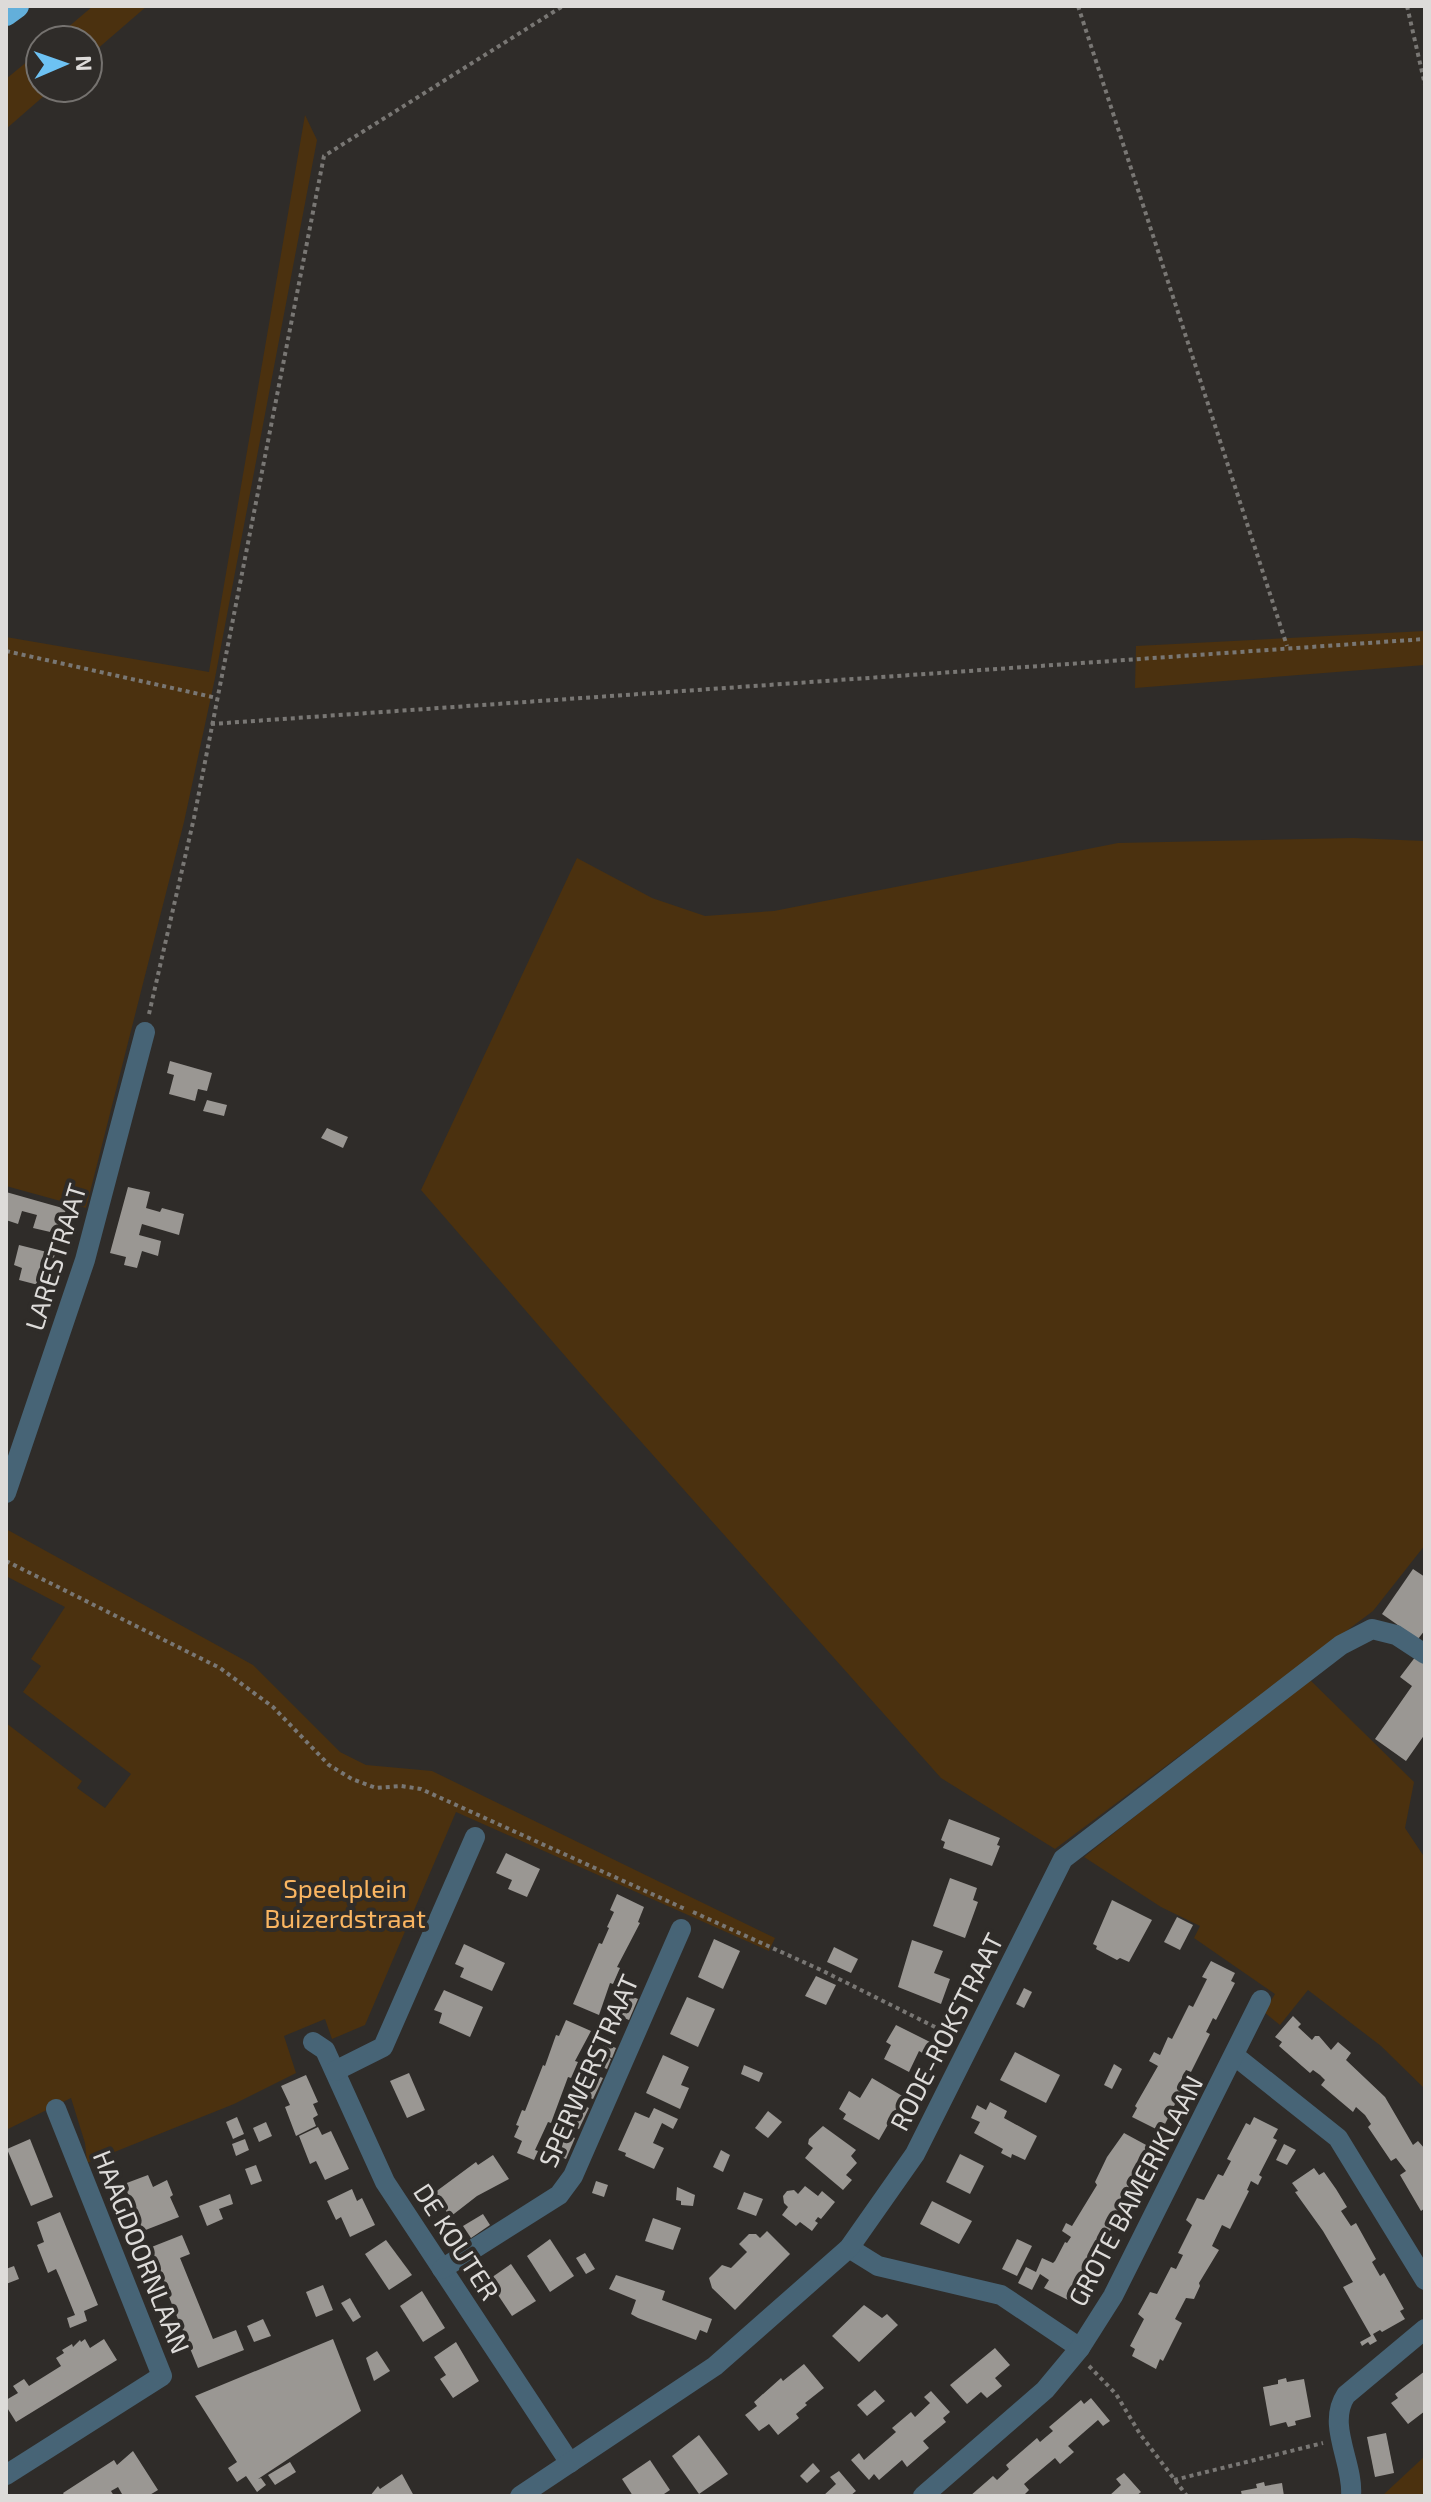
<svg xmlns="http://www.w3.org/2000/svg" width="1431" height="2502" viewBox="0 0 1431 2502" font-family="'Exo 2',sans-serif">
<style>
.green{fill:#4b310f}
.building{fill:#9a9793}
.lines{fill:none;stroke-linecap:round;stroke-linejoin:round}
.path{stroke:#797774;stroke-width:4;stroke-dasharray:4 4;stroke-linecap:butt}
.street{stroke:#476476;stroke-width:20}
.highway{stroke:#63afda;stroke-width:24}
.labels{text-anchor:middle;stroke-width:8;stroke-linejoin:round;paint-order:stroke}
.street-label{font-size:26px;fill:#dddbd9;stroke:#2f2c29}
.park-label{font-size:26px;fill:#fab561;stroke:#2f2c29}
</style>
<rect width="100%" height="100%" fill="#2f2c29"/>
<g class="green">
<path d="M93 6H147L88 57V40H53Z"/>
<path d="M40 51V88H53L6 129V79Z"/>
<path d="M305 115 317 140 215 678 184 822 86 1208 6 1186V637L209 672Z"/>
<path d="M1425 631V665L1135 688 1136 646Z"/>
<path d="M1353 838 1425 841V1545L1373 1611 1055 1849 941 1778 586 1380 421 1190 577 858 652 898 705 916 774 911 1118 843Z"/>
<path d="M6 1529 253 1665 340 1752 366 1765 432 1771 775 1938 769 1951 456 1812 365 2025 332 2039 325 2019 284 2036 296 2073 234 2104 87 2163 85 2143 71 2098 6 2130V1723L82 1781 77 1788 105 1808 131 1774 23 1692 41 1666 31 1659 65 1607 6 1576Z"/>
<path d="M1308 1678 1414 1782 1405 1828 1425 1858V2089L1381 2046 1308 1990 1280 2025 1264 2012 1275 1994 1194 1938 1200 1926 1161 1907 1084 1857Z"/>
<path d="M1425 2456V2496H1382Z"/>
</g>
<g class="building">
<path d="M170 1061 212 1073 207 1091 198 1089 195 1101 169 1094 174 1075 167 1073Z"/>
<path d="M207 1100 227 1105 224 1116 203 1111Z"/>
<path d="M327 1128 348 1137 343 1148 321 1138Z"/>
<path d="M128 1187 150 1192 146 1208 160 1212 162 1208 184 1214 179 1235 142 1224 139 1235 161 1241 158 1256 142 1251 137 1268 124 1265 126 1257 110 1253Z"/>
<path d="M6 1192 66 1209 59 1234 33 1228 37 1215 22 1211 18 1224 6 1220Z"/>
<path d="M19 1245 55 1254 46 1287 19 1280 22 1268 14 1265Z"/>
<path d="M1413 1569 1425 1577V1630L1418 1639 1382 1614Z"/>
<path d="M1416 1656 1425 1663V1734L1406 1761 1375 1739 1412 1686 1400 1677Z"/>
<path d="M949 1819 1000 1838 997 1845 1000 1846 992 1866 943 1848 945 1842 941 1840Z"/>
<path d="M506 1853 540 1869 527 1897 508 1889 512 1880 496 1873Z"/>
<path d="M950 1878 977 1888 973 1900 978 1902 965 1938 933 1926Z"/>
<path d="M617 1894 644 1907 638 1922 640 1923 617 1967 620 1968 613 1984 610 1983 599 2015 573 2004 599 1943 602 1944 609 1928 607 1927 614 1912 610 1910Z"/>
<path d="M1112 1900 1152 1920 1129 1962 1120 1958 1117 1960 1096 1949 1097 1946 1093 1944Z"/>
<path d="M1177 1917 1193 1925 1180 1950 1164 1942Z"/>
<path d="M714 1939 740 1951 723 1989 698 1977Z"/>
<path d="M912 1940 943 1951 934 1973 950 1979 941 2004 898 1987Z"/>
<path d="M464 1944 505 1963 492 1991 460 1977 464 1968 455 1964Z"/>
<path d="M834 1947 858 1959 851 1973 827 1962Z"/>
<path d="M1211 1961 1235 1973 1231 1981 1235 1983 1216 2020 1213 2018 1206 2032 1210 2034 1191 2072 1186 2070 1179 2084 1184 2086 1165 2124 1160 2122 1156 2129 1132 2117 1137 2108 1135 2106 1158 2066 1149 2061 1154 2052 1160 2055 1168 2037 1172 2039 1189 2005 1193 2007 1207 1979 1202 1977Z"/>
<path d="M816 1976 836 1985 826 2005 805 1996Z"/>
<path d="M1024 1988 1032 1992 1024 2008 1016 2004Z"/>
<path d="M444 1990 483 2007 470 2037 439 2023 442 2013 434 2010Z"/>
<path d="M626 1994 638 1999 629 2020 617 2015Z"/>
<path d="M687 1997 715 2009 698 2047 670 2034Z"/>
<path d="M1293 2016 1301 2024 1298 2027 1312 2040 1315 2036H1319L1331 2050 1338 2042 1351 2053 1346 2060 1385 2097 1413 2145 1418 2141 1425 2149V2208L1421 2211 1400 2175 1406 2171 1396 2158 1391 2161 1368 2127 1371 2124 1365 2115 1356 2107 1353 2112 1321 2085 1325 2080 1320 2075 1313 2070 1310 2073 1279 2046 1282 2042 1275 2037Z"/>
<path d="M566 2020 591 2031 575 2061 578 2062 571 2078 568 2077 551 2123 548 2122 535 2150 538 2151 534 2160 517 2153 522 2141 514 2137 519 2126 516 2125 522 2110 525 2111 543 2065 545 2066 556 2035 559 2036Z"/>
<path d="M896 2025 930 2042 924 2054 919 2051 909 2072 884 2059 891 2045 886 2042Z"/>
<path d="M604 2043 616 2048 612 2058 603 2055 611 2059 607 2069 594 2064Z"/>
<path d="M1015 2052 1060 2075 1046 2103 1000 2080Z"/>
<path d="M663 2055 689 2067 681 2085 689 2088 680 2109 646 2093Z"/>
<path d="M1114 2064 1122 2069 1112 2089 1104 2085Z"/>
<path d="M744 2065 763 2073 759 2082 741 2074Z"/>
<path d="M409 2073 425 2110 407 2118 390 2081Z"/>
<path d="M590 2073 603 2078 593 2099 580 2094Z"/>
<path d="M306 2075 318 2102 313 2104 318 2115 313 2118 316 2126 296 2136 285 2107 290 2105 281 2086Z"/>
<path d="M872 2078 904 2097 879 2140 843 2119 846 2114 839 2109 849 2091 860 2098Z"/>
<path d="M990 2102 1007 2111 1004 2118 1037 2136 1025 2160 1012 2154 1011 2158 1001 2153 1003 2149 974 2133 980 2122 971 2118 977 2105 986 2110Z"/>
<path d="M577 2103 589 2108 579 2129 567 2124Z"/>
<path d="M654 2108 678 2119 673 2129 662 2123 653 2143 664 2148 654 2169 625 2156 626 2153 618 2150 635 2112 649 2118Z"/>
<path d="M768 2111 782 2122 768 2138 755 2128Z"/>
<path d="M237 2117 244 2134 233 2139 226 2122Z"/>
<path d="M1254 2117 1278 2129 1273 2138 1277 2140 1259 2175 1262 2177 1258 2185 1251 2181 1247 2190 1249 2191 1230 2229 1222 2225 1212 2246 1219 2250 1199 2283 1200 2286 1194 2299 1186 2298 1175 2319 1182 2323 1163 2361 1160 2359 1156 2369 1132 2356 1135 2349 1130 2346 1144 2319 1138 2314 1150 2292 1157 2294 1171 2267 1176 2269 1183 2255 1178 2253 1192 2225 1186 2220 1197 2198 1204 2200 1218 2174 1223 2176 1231 2161 1227 2159 1246 2123 1250 2125Z"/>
<path d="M266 2122 272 2136 259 2142 253 2128Z"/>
<path d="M823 2126 856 2150 851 2156 857 2163 846 2175 852 2180 843 2190 805 2158 813 2148 808 2144 809 2139Z"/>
<path d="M318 2127 322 2135 331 2131 349 2169 325 2180 316 2161 310 2164 299 2136Z"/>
<path d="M563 2133 575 2138 566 2159 553 2154Z"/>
<path d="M1124 2133 1148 2146 1144 2153 1149 2155 1130 2192 1125 2189 1118 2204 1123 2207 1103 2244 1099 2242 1091 2256 1095 2258 1076 2295 1072 2293 1068 2300 1044 2288 1049 2280 1040 2274 1032 2290 1018 2283 1026 2267 1036 2272 1042 2258 1053 2263 1055 2261 1065 2242 1067 2243 1071 2237 1062 2231 1066 2223 1072 2226 1097 2185 1095 2182 1107 2157Z"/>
<path d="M30 2139 53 2197 31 2206 7 2149Z"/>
<path d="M245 2139 249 2150 236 2156 232 2144Z"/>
<path d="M1284 2144 1296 2150 1287 2165 1276 2160Z"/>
<path d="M721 2150 730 2155 723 2172 713 2167Z"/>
<path d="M960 2154 984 2166 970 2194 946 2182Z"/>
<path d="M493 2155 509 2179 477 2196 450 2217 434 2193 476 2162 478 2165Z"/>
<path d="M256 2165 262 2181 251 2185 245 2169Z"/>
<path d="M1314 2168 1319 2175 1324 2172 1336 2189 1347 2207 1341 2211 1351 2226 1356 2223 1376 2259 1372 2262 1380 2276 1384 2273 1404 2309 1400 2311 1405 2319 1382 2332 1380 2330 1373 2334 1377 2341 1370 2345 1368 2342 1362 2346 1360 2342 1371 2336 1343 2287 1353 2282 1323 2231 1295 2192 1298 2191 1292 2183Z"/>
<path d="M148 2175 153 2187 167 2180 173 2195 170 2197 179 2217 143 2231 124 2184Z"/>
<path d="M596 2181 608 2185 604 2197 592 2193Z"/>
<path d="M805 2186 818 2196 822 2191 835 2202 821 2219 818 2217 815 2221 818 2223 812 2231 800 2222 796 2226 782 2215 788 2207 784 2203 783 2196 787 2191 794 2190 798 2194Z"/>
<path d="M677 2187 695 2195 693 2206 681 2205V2201L676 2200Z"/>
<path d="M352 2189 357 2201 362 2198 375 2225 350 2237 341 2217 336 2220 327 2201Z"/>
<path d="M744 2192 763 2199 756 2216 737 2209Z"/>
<path d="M230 2194 233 2204 219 2209 223 2219 207 2226 199 2206Z"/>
<path d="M932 2201 972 2221 959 2244 920 2224Z"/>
<path d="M60 2212 98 2305 84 2311 87 2321 70 2328 67 2318 75 2315 60 2278 56 2269 48 2273 37 2245 44 2242 37 2222Z"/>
<path d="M483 2214 490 2225 471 2238 463 2226Z"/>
<path d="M653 2218 681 2228 673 2250 645 2241Z"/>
<path d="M767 2231 790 2254 735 2310 712 2288 709 2278 722 2265 731 2268 747 2252 739 2244 749 2234H756L760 2238Z"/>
<path d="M182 2235 190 2254 180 2258 213 2339 236 2330 244 2350 198 2368 149 2248Z"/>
<path d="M550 2239 574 2276 550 2292 527 2256Z"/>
<path d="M1017 2239 1032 2246 1017 2276 1002 2269Z"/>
<path d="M386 2240 412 2275 389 2290 365 2254Z"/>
<path d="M585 2253 595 2269 586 2274 576 2258Z"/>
<path d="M511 2264 536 2301 512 2316 488 2280Z"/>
<path d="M14 2266 19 2279 6 2284V2269Z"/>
<path d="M616 2275 665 2291 662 2300 712 2319 707 2333 700 2330 696 2340 638 2318 631 2314 636 2300 609 2289Z"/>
<path d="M323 2285 333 2310 316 2317 306 2292Z"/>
<path d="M422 2291 445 2328 423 2342 400 2306Z"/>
<path d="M350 2298 361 2317 353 2322 341 2303Z"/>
<path d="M864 2305 882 2318 887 2314 898 2325 859 2362 832 2336Z"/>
<path d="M263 2319 271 2336 254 2342 247 2326Z"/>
<path d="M85 2339 90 2348 104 2339 117 2360 16 2422 6 2406V2400L18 2393 13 2386 24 2379 29 2386 61 2366 56 2358 64 2353 62 2350 72 2344 73 2347 80 2340 81 2342Z"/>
<path d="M333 2339 361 2411 258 2479 261 2478 266 2485 257 2492 246 2476 237 2482 228 2468 237 2462 195 2396Z"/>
<path d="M456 2342 479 2381 453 2398 440 2379 446 2375 434 2357Z"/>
<path d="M995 2348 1010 2365 995 2378 1002 2386 987 2398 981 2392 967 2404 950 2385Z"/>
<path d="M377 2351 390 2371 374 2381 366 2358Z"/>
<path d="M804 2364 824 2388 805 2403 807 2405 796 2414 799 2418 778 2435 769 2424 759 2431 745 2415 757 2406 754 2402 781 2378 783 2381Z"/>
<path d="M1425 2371V2411L1408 2424 1391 2403 1398 2398 1395 2394Z"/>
<path d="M1286 2378 1287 2382 1304 2379 1311 2417 1295 2421 1296 2425 1288 2427 1286 2422 1270 2426 1263 2387 1278 2384V2380Z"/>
<path d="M875 2390 885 2401 867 2416 857 2405Z"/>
<path d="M931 2391 950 2412 943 2418 946 2422 923 2441 929 2448 907 2467 902 2460 879 2480 874 2474 869 2480 851 2460 859 2453 864 2460 896 2432 892 2428 911 2412 915 2417 930 2403 924 2397Z"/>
<path d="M1091 2398 1110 2421 1103 2426 1098 2420 1068 2446 1074 2452 1060 2464 1055 2458 1024 2484 1029 2490 1023 2496H970L993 2476 997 2480 1009 2469 1006 2465 1037 2438 1040 2442 1047 2436 1053 2431 1049 2427 1081 2400 1084 2404Z"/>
<path d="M1386 2433 1394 2473 1375 2477 1367 2437Z"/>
<path d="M699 2435 728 2474 699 2494 672 2456Z"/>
<path d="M133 2451 158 2490 148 2496H118L122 2494 118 2487 111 2491 114 2496H65L63 2493 114 2460 117 2465Z"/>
<path d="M650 2460 670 2490 661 2496H633L622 2479Z"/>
<path d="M290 2462 296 2472 275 2485 268 2475Z"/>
<path d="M813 2463 820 2471 807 2483 800 2476Z"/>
<path d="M839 2471 856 2491 850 2496H823L836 2484 830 2477Z"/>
<path d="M1124 2473 1141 2492 1136 2496H1109L1121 2485 1116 2479Z"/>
<path d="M402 2474 414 2496H370L378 2486 380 2489Z"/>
<path d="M1264 2482 1265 2486 1282 2483 1284 2496H1242L1241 2491 1257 2488 1256 2484Z"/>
</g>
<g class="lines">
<g class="path">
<path d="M1078 6 1287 646"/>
<path d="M1407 6 1425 85"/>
<path d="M6 651 217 698"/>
<path d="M211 724 1425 639"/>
<path d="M149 1014 194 818 324 156 563 6"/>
<path d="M6 1561 220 1668 273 1707 329 1765 352 1779 376 1788 401 1786 421 1789 685 1909"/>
<path d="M693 1912 821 1970 953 2036"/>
<path d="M1089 2366 1116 2394 1140 2434 1187 2496"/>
<path d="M1174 2480 1323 2443"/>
</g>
<g class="street">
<path d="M6 1493 85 1260 145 1032"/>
<path d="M313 2042 325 2050 385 2182 570 2463"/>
<path d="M1235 2056 1338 2138 1425 2280"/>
<path d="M335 2071 383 2047 475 1837"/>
<path d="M849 2248 878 2266 1001 2295 1080 2348"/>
<path d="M442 2269 559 2195 573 2176 681 1929"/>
<path d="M6 2475 162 2376 56 2109"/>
<path d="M520 2496 715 2366 849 2248 915 2154 1063 1859 1341 1645 1372 1629 1396 1635 1425 1654"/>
<path d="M923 2496 1045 2390 1080 2348 1113 2296 1261 2000"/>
<path d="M1351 2496C1354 2463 1326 2425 1346 2395L1425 2329"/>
</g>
<path class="highway" d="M6 14 17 6"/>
</g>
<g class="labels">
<g class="street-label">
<text transform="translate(56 1257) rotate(-73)" y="9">LARESTRAAT</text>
<text transform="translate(947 2032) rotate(-63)" y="9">RODE-ROKSTRAAT</text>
<text transform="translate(589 2071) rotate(-66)" y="9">SPERWERSTRAAT</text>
<text transform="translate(1136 2191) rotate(-62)" y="9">GROTE BAMERIKLAAN</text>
<text transform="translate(456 2242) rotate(57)" y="9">DE KOUTER</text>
<text transform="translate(141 2252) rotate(68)" y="9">HAAGDOORNLAAN</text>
</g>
<g class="park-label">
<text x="345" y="1898">Speelplein<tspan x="345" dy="30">Buizerdstraat</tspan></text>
</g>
</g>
<rect width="1431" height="2502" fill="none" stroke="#dddbd9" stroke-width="16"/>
<g transform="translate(64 64) rotate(88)"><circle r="38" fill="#2f2c29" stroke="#75726f" stroke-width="2"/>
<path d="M0-6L14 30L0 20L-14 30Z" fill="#6dc2f3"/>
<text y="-12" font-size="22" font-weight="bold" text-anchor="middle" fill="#dddbd9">N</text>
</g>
</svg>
